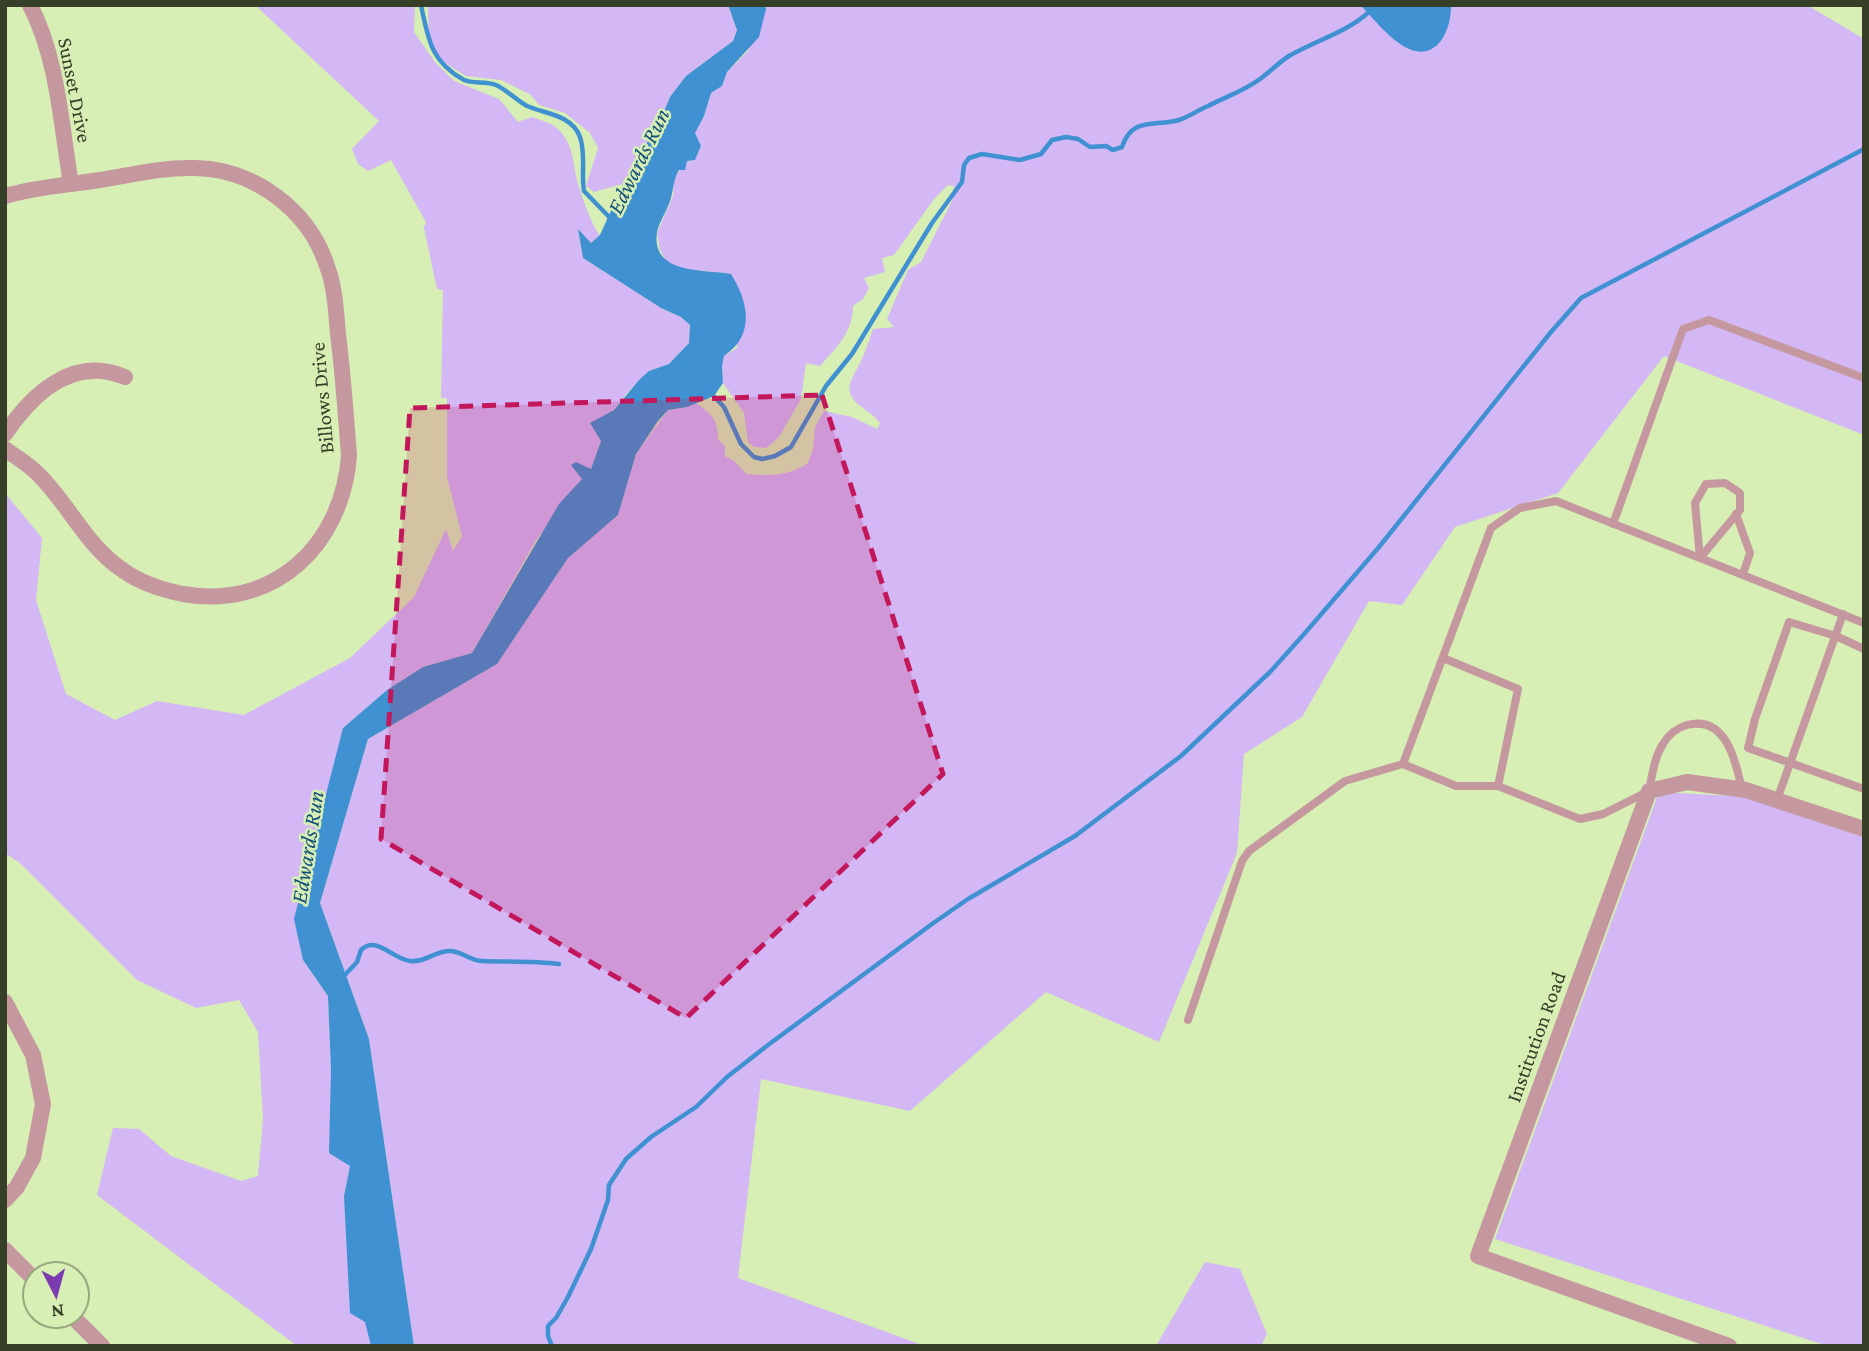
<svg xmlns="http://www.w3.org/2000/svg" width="1869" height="1351" viewBox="0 0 1869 1351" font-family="'Crimson Pro',serif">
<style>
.green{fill:#d4b7f5}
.water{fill:#4091d1}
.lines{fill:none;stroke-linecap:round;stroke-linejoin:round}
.stream{stroke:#4091d1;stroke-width:4.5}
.service{stroke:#c598a0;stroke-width:8}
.minor{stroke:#c598a0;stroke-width:16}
.marked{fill:#c2185b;fill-opacity:0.2;stroke:#c2185b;stroke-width:5;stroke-dasharray:14 9;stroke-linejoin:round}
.labels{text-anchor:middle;stroke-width:5;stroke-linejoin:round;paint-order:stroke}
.street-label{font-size:21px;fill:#363f28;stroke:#d7eeb4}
.water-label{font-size:23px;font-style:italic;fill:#16507c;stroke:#d7eeb4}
</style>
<rect width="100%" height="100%" fill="#d7eeb4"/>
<g class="green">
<path d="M255 5H415L414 32 435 62 454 81 499 99 518 122 532 117C540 120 551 123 557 128 576 145 572 169 580 190 585 205 591 223 600 236L591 243 578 230 583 258 661 308 681 317 690 325 689 343 669 364 649 371 627 393 614 410 591 423 601 441 591 469 574 488 535 542 472 653 423 667 387 690 343 728 303 960 328 996 331 1071 350 1166 344 1196 371 1346H297L97 1195 113 1128 139 1129 171 1156 241 1181 258 1176 263 1119 258 1032 239 1000 196 1008 137 980 20 863 5 853V493L42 538 36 600 66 694 115 720 157 701 244 715 350 658 414 597 446 529 453 551 462 536 447 477V398H441L443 290 437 289 424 228 426 222 391 160 368 171 358 164 352 149 379 121Z"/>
<path d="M428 5H728L737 30 733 41 686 76 670 97 661 119 623 184 594 192 586 186 598 148 590 133 565 113 539 105 531 95 501 80 466 76 448 65 437 55 429 40Z"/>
<path d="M765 5H1807L1864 39V435L1664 356 1558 493 1455 527 1402 605 1369 601 1302 717 1244 754 1237 853 1159 1042 1046 992 910 1111 761 1079 738 1278 925 1346H414L369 1039 320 903 368 739 497 664 568 558 618 515 636 454 668 410 687 407 695 402C711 414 718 418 718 439L725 446V456L734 461 747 474C769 476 789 476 808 463L813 449 815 427 824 411 852 417 877 429 880 423C872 413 867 412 859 405 840 389 854 377 861 361 866 351 869 340 873 329L894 327 887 319 908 270 921 262 953 199 954 186 948 185 934 199 894 255 882 258 885 272 864 278 869 288 863 299 853 306C853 332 836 348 820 366L806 363 801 399 779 437 766 448 754 447 748 442 744 413 723 383 722 366 724 356 737 348 731 274 683 269 667 262 660 250 657 233 673 196 674 178 687 161 695 160 701 146 694 133 704 116 711 93 722 86 727 72 748 51 766 9Z"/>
<path d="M1659 792 1751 797 1864 835V1346H1828L1495 1239Z"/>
<path d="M1205 1262 1240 1269 1267 1334 1261 1346H1156Z"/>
</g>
<g class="water">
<path d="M728 5H765L766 9 759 37 727 72 722 86 711 93 704 116 695 133 701 146 695 160 687 161 685 170H679C672 181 674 194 668 206 665 214 659 223 657 232 651 275 703 269 731 274 749 303 755 335 724 356L722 366 723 383 714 396 687 407 668 410 658 421 636 454 618 515 568 558 497 664 368 739 320 903 369 1039 414 1346H371L365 1322 350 1313 344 1196 350 1166 329 1153 331 1071 328 996 303 960 294 919 343 728 387 690 423 667 472 653 559 504 582 479 571 465 576 462 591 469 601 441 590 423 614 410 639 380 649 371 669 364 689 343 690 325 681 317 661 308 583 258 578 229 591 243 600 235 623 184 661 119 670 97 686 76 733 41 737 30Z"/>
<path d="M1360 5H1451C1451 18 1448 32 1440 42 1413 73 1377 21 1360 5Z"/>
</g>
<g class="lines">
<g class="stream">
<path d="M421 5C428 39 431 62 464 80 473 84 486 81 496 85 507 90 516 100 527 106 546 114 572 115 580 137 586 154 581 174 584 191L612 220"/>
<path d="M710 392 724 407 741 444 754 457 762 459 775 456 791 447 826 386 852 354 932 223 962 182 964 165 969 158 982 154 1020 160 1041 154 1052 140 1066 137 1078 139 1090 147 1106 146 1113 150 1122 147C1132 116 1155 127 1179 120 1189 117 1198 110 1208 106 1225 97 1244 91 1260 79 1270 72 1278 63 1289 56 1318 39 1353 31 1376 5"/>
<path d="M343 977 357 962 361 950C377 935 392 959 410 961 425 963 436 950 451 951 463 952 471 961 482 961 508 962 533 961 559 964"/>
<path d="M552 1346 548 1336V1326L556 1318 568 1297 591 1249 608 1200 609 1185 626 1159 651 1137 696 1107 727 1077 768 1045 932 924 968 899 1075 836 1181 756 1270 672 1305 633 1379 547 1551 332 1581 298 1864 149"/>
</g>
<g class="service">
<path d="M1725 483 1740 493V510L1700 558 1695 503 1706 484Z"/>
<path d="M1736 514 1750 553 1743 574"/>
<path d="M1613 524 1683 329 1709 320 1864 378"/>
<path d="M1864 649 1836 636 1789 622 1755 719 1748 748 1864 789"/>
<path d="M1443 658 1518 689 1498 786"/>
<path d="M1742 790C1736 761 1726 715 1687 725 1676 728 1669 734 1663 744 1654 758 1652 776 1649 791L1603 814 1580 819 1498 786H1456L1403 764 1491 528 1520 508 1556 501 1864 623"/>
<path d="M1777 800 1843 614"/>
<path d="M1188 1020 1242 861 1249 851 1345 781 1403 764"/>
</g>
<g class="minor">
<path d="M30 5C58 59 61 125 71 184"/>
<path d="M5 196C36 187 68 185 100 180 131 175 163 167 195 168 254 169 309 210 327 266 335 287 336 311 338 334 343 374 346 415 349 456 342 545 275 610 183 594 163 590 141 583 124 571 87 547 70 506 39 475 30 465 16 457 5 449"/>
<path d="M5 434C32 394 73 355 125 377"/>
<path d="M5 1002 33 1055 43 1104 33 1158 17 1187 5 1200"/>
<path d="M5 1250 35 1280"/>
<path d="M72 1316 102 1346"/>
<path d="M1729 1346 1478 1256 1649 791 1687 782 1746 790 1864 829"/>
</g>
</g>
<path class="marked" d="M822 395 943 774 686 1018 381 839 410 408Z"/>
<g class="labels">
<g class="street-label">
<text transform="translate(75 90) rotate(79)" y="7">Sunset Drive</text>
<text transform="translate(322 398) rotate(-95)" y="7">Billows Drive</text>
<text transform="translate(1536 1037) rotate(-70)" y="7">Institution Road</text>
</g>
<g class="water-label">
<text transform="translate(638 161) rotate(-64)" y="8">Edwards Run</text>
<text transform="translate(307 847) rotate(-81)" y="8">Edwards Run</text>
</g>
</g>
<rect width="1869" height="1351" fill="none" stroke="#363f28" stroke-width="14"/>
<g transform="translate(56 1295) rotate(174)"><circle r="33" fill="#d7eeb4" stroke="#97a87c" stroke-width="2"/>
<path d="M0-5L12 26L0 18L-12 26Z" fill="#7c3cb1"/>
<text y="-10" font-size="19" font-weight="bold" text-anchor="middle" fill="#363f28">N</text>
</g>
</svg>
